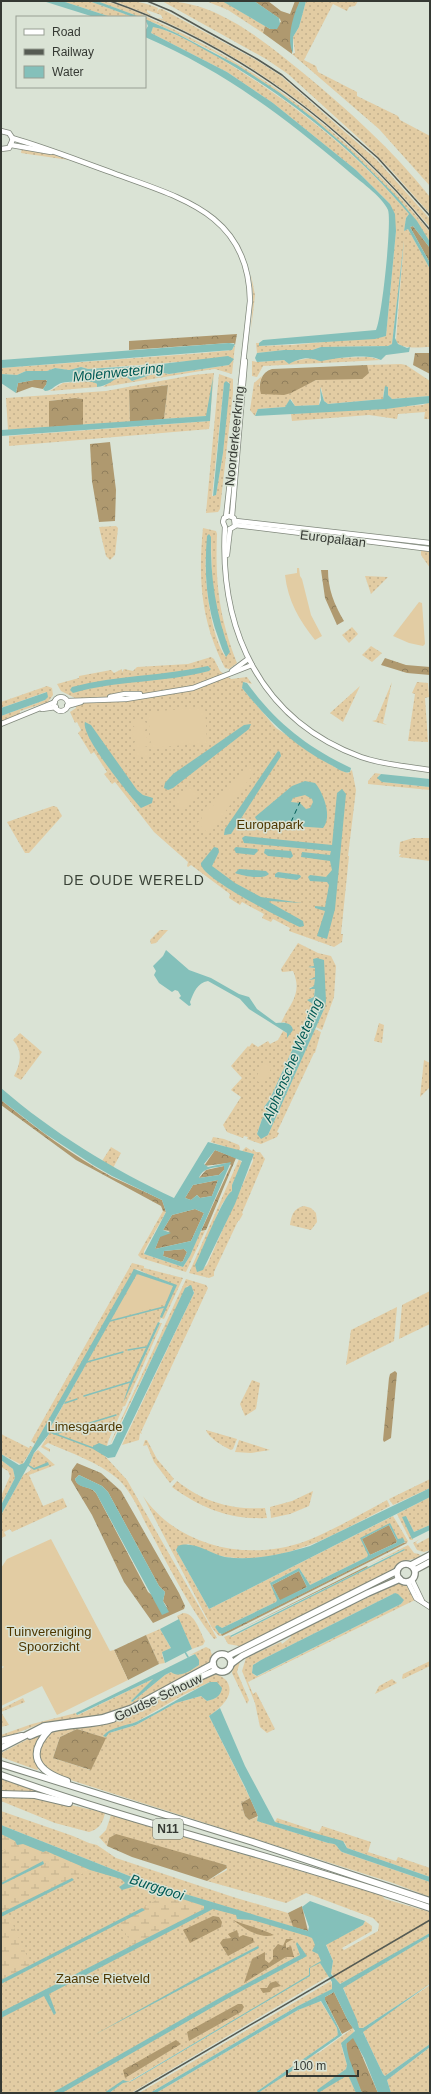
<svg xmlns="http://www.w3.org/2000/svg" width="431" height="2094" viewBox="0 0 431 2094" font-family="Helvetica,sans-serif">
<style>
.grass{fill:url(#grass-dots);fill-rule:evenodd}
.forest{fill:url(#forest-crowns);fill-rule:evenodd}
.wetland{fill:url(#wetland-marsh)}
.garden{fill:#e2cca3}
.water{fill:#84c0ba;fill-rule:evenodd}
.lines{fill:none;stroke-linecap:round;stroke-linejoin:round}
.stream{stroke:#84c0ba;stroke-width:1.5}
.ferry{stroke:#005a55;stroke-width:1;stroke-dasharray:5 4;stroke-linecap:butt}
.tertiary-casing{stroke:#80887c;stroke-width:6}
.secondary-casing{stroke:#80887c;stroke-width:8}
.trunk-casing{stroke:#80887c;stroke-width:8}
.tertiary{stroke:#fff;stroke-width:4.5}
.secondary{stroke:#fff;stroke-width:5.5}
.trunk{stroke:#fff;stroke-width:6}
.rail{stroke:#565b53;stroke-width:1.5}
.labels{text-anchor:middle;stroke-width:3;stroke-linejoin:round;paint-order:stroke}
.shield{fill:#dae3d5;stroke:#666c64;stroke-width:1}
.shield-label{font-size:12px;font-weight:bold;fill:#353933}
.street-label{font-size:13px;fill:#353933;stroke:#dae3d5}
.park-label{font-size:13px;fill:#4e3700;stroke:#dae3d5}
.water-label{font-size:14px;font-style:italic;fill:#005a55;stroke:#dae3d5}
.neighbourhood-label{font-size:14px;letter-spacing:1px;fill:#3a4237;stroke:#dae3d5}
</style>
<defs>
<pattern id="grass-dots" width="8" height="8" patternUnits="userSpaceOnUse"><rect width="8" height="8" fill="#e2cca3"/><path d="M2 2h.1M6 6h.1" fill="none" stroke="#c2b08d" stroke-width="1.8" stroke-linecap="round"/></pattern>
<pattern id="forest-crowns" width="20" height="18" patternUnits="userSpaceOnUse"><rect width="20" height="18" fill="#af996f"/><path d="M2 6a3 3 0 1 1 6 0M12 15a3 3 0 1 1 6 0" fill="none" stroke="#8f7e5c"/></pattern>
<pattern id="wetland-marsh" width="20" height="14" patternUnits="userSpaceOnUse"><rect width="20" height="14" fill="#e2cca3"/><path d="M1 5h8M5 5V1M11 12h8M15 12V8" fill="none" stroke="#c2b08d"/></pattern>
</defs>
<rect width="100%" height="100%" fill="#dae3d5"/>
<g class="grass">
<path d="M62 1H89L133 17H111Z"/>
<path d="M96 1C118 1 142 15 162 24 267 71 358 143 430 232V242C422 233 417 221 409 212 353 148 289 95 214 52 195 42 176 33 157 24 152 22 146 22 145 17H140Z"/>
<path d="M114 1C133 1 141 1 158 8L157 12 159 9H162L256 60 281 76 377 160 430 219 429 226C352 135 266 66 157 18L163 19 161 15 147 10V12L152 16Z"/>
<path d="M162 1C182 1 202 6 220 15 250 29 277 52 302 72 348 110 393 150 430 197V214L391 170 362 141 288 74 266 59Z"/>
<path d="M206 1H223L265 26 263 33 228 10Z"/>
<path d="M306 1H358L355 6 349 7 347 11 333 4 304 60 316 66 318 72 357 92V96L398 116 400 120 430 136V186L379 129 292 54 295 53 293 37 299 27Z"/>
<path d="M153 26C180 35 206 49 229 64 296 105 358 154 409 214L406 218 404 231 408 229 430 269V347C420 347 401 350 396 341L404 240 392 344 388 346 321 347 312 350H284L257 353 256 343H259V346L292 345 386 336 396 231 391 207 389 203 356 170 273 103 227 72 151 33Z"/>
<path d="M22 148 46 152 69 160 21 153Z"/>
<path d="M251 275 255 295 251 330 253 295Z"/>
<path d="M235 345 232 374 215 369 207 370 103 387 112 380 124 375 132 381 159 372 169 374 229 365 189 361 88 369 81 367 69 370 55 368 47 371H26L17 375 1 374V368L204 353 232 350Z"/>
<path d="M369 357 381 360 263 366 257 377 252 376V361L257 362 284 360 287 362 311 358 321 361 329 358Z"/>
<path d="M401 364 406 365 430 381V396L392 399 388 395V387L384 389 383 399 328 404 324 401 321 387 319 405 295 406 291 399 285 407 258 409 255 416 250 410 254 383 262 376 259 386 307 384 316 380 369 373 366 365Z"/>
<path d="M214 373 210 416 164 419 168 385 129 390 130 422 83 425V399L75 398 49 401V427L8 430 6 398 106 391 193 375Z"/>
<path d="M219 374 233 379V393L220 509 218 512 206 513ZM229 382 223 453 216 495 212 496 224 384Z"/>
<path d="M93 381 97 384V387L50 391 63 383Z"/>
<path d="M427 403H430V419H424L425 412 398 414 397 419 369 415 292 421 291 414 423 405Z"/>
<path d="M210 421 209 429 9 446V436Z"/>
<path d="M116 526 118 528 115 555 110 560 106 556 99 527Z"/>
<path d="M203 528 216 531 217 534C215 582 219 617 237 663L229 669 225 668C201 622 198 579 203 528ZM211 537 212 584 226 657C211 639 204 579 206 555 206 549 209 543 211 537Z"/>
<path d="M421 549 430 552V568L421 555Z"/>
<path d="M365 576 388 577 371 594Z"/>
<path d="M352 627 358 634 349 643 342 635Z"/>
<path d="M371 646 382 653 372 662 362 655Z"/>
<path d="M211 657 214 659 220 671 231 679 247 677 252 684 245 682 242 688 276 728 336 768 348 773 352 770 356 790 348 856H349L341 934H343L342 942 334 947 289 931 290 928 273 919 271 922 262 918 264 914 242 902 240 905 229 898 230 894 191 865 188 867 187 866 188 862 154 832 115 782 112 784 104 774 107 772 94 752 91 754 78 733 81 730 77 722 75 723 70 712 76 708 75 698 61 691 57 684 79 678V676L111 670 114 673 122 669V672L124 669 133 671 137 667 188 664Z"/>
<path d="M392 682 383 723 387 725 372 721 376 720Z"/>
<path d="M417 682 428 683 429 697 425 698 428 742 408 741 415 694 412 693Z"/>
<path d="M47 686 52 688 53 695 48 702 20 711V714L1 721V716L45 700 46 692 1 708V702Z"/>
<path d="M360 686 343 722 330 713Z"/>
<path d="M375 773 381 774 378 776 382 782 430 787V790L368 784V781Z"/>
<path d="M53 806 57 807 62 816 29 853H25L7 822Z"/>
<path d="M413 838H430V861L399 857 401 854H399L400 842Z"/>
<path d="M160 930H168L156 943 151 944 150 940Z"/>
<path d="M298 943 318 953 331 956 336 966 334 997 322 1030 316 1027 325 1007 315 961 314 966 309 967 315 968V978L309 979H315V986L309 988 315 989 314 997 309 999 313 1004 270 1099 264 1107 268 1112 262 1119 257 1134 268 1135 315 1029 321 1032 315 1053H314L277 1132 279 1133 277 1137 261 1144 247 1139 248 1137 244 1136 243 1138 227 1132 223 1125 241 1097 231 1090 242 1078 231 1066 248 1046 249 1047 252 1043 258 1047 268 1041 270 1044 278 1040 283 1031 289 1034 292 1027 284 1022 281 1023C290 1003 303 994 293 971L282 972 281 969Z"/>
<path d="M379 1023 384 1025 382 1043 374 1041Z"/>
<path d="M20 1033 42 1052 21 1080 14 1076C21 1063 23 1051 13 1040Z"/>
<path d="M424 1060 430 1063V1087L420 1097Z"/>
<path d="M213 1137 224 1139 239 1145 240 1148 239 1151 211 1142Z"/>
<path d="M111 1147 121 1153 113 1168 102 1161Z"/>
<path d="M246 1147 252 1151 253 1149 256 1152H260L265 1159 242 1213 243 1214 239 1221H238L214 1272V1276L209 1278 189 1273 239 1159 242 1163 232 1185V1191L222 1204 217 1215 200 1271 207 1265 253 1161 252 1153 241 1152Z"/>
<path d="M304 1206 311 1208 316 1213 317 1222 311 1230 290 1225C291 1217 293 1208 304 1206Z"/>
<path d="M163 1211 166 1212 144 1251V1254L183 1267 190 1256 200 1232 205 1231 186 1272 141 1258 138 1255Z"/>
<path d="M132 1263 144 1266V1268L183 1278 164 1319 161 1318 142 1362 160 1323H162L125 1406 122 1407 123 1408 109 1439 104 1455 127 1480 217 1638 214 1639C187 1605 168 1564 147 1526 139 1510 131 1491 118 1479 98 1462 71 1453 48 1443L44 1446 50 1449V1452L41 1447 49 1434 50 1429 136 1272 176 1288 137 1269 35 1444 31 1441Z"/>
<path d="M186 1279 206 1285 208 1288 141 1432 142 1434 140 1433 139 1440 122 1445 194 1293V1291L187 1286 110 1445 113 1437Z"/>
<path d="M430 1291V1324L399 1339 402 1305Z"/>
<path d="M397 1307 394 1341 346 1365 351 1330Z"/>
<path d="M252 1380 260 1383 256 1409 245 1416 240 1404Z"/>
<path d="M206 1430 237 1439 233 1449 231 1450C222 1446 208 1437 206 1430Z"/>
<path d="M1 1434 29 1448 30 1446 33 1447 22 1465 1 1454Z"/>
<path d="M145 1440H147L157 1459 174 1479 170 1483 154 1462 147 1445 143 1446Z"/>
<path d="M239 1440 270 1450 251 1453 235 1452Z"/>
<path d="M38 1450 55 1465 29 1475 43 1506 63 1498 67 1507 12 1532 10 1529 4 1532 6 1536 1 1538V1515L23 1475 31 1470 29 1465 34 1453Z"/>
<path d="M1 1460 13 1469 15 1478 1 1505V1496L10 1476 8 1471 1 1467Z"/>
<path d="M430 1479V1488L393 1505 389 1499Z"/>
<path d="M177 1481C203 1502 232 1510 265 1508L267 1518C230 1520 201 1508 172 1487Z"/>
<path d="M313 1491 309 1506 290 1514 271 1518 270 1507 292 1501Z"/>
<path d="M143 1496C179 1548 249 1562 306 1541 334 1530 361 1514 387 1500L390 1506C338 1532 287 1565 226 1557 213 1555 200 1548 188 1544L176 1550 209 1609 393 1516 408 1541 407 1543H403L405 1542 398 1539 390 1524 367 1557 310 1585 299 1568 270 1583 278 1600 276 1602 222 1628 217 1626 215 1627 222 1636H219L212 1628Z"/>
<path d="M430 1497V1525L414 1532 406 1516 413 1540H410L397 1514Z"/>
<path d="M430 1537V1550L424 1552 417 1550 413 1543 420 1539 416 1542 417 1544Z"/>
<path d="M408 1545 414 1553 419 1554 421 1557 401 1562 391 1571 241 1649 239 1646 228 1644 224 1637 229 1635 232 1637 404 1550V1549L367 1566Z"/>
<path d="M391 1576 393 1581 244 1653 243 1652Z"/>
<path d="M399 1583 406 1585 415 1600 248 1682 253 1694 256 1692 275 1729 267 1733 260 1727 255 1703 242 1671 246 1658 281 1642 282 1644 291 1637 290 1634ZM395 1593 403 1602 401 1604 258 1676 254 1675 252 1671 253 1665 261 1660Z"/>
<path d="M183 1613C195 1613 200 1632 205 1641L203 1645 192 1649 177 1616Z"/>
<path d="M160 1629 171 1648 162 1654 165 1663 159 1664 146 1635Z"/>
<path d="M206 1647 210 1649 212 1655 208 1664 119 1712 40 1724 1 1739V1735L32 1724 76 1713 78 1715 155 1678 131 1701 132 1702 165 1675 171 1672C182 1676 189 1671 199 1665L195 1654 190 1655Z"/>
<path d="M241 1658 237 1672 249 1700 247 1704 232 1673 234 1664Z"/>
<path d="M430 1661V1666L403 1679 402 1678 403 1674Z"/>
<path d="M212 1674C217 1674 222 1676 226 1680 237 1695 220 1708 209 1716L250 1798 241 1803 245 1816 249 1820 257 1817 258 1821 328 1843C339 1843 335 1846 342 1852L430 1882V1897L393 1883 58 1776C42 1765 32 1755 46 1737 56 1725 96 1727 111 1723 124 1720 137 1712 149 1705 170 1694 190 1683 212 1674ZM210 1682 216 1698 207 1701 201 1696 176 1703 136 1725 109 1733 136 1722 183 1695ZM77 1729 105 1738 90 1770 53 1758 60 1737Z"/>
<path d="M392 1679 397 1683 375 1694 379 1686Z"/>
<path d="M23 1698 25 1702 1 1712 9 1725 1 1727V1709Z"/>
<path d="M43 1733C32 1745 34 1755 39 1768L37 1770 1 1757V1753L36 1735Z"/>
<path d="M1 1776 49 1794 48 1796 1 1792Z"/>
<path d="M1 1796 42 1798 105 1813C103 1823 99 1829 89 1832L55 1823 1 1801Z"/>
<path d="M1 1811 73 1836 89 1843 97 1845 116 1858 233 1897 288 1913 293 1927 142 1881 1 1825Z"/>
<path d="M111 1815 381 1895 385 1899 430 1912V1933L353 1978 339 1984 331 1973 333 1961 326 1944 363 1925 365 1921 372 1926V1931L342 1948 344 1950 378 1931 379 1924 373 1918 306 1893 286 1903 207 1881 227 1870 226 1865 109 1838 107 1846 99 1837 106 1830Z"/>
<path d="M277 1818 319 1832 322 1826 371 1842 368 1852 396 1861 398 1857 430 1868V1877L347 1848 345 1843 275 1822Z"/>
<path d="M1 1830 80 1863 314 1937 323 1961 320 1963 329 1976 131 2093H109L115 2089 107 2093H1ZM310 1976 132 2081 125 2083 128 2082Z"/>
<path d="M430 1936V1984L363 2028H359L343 1987Z"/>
<path d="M331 1981 333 1989 298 2006 150 2093H139Z"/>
<path d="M430 1985V2044L385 2076 383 2074 363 2032 364 2030Z"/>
<path d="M318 2001 321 2002 337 2028 338 2035 299 2062 320 2052 353 2028 354 2032 341 2045 347 2065 346 2069 318 2092 348 2074 356 2093H258L294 2069 293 2066 255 2093H156L298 2010Z"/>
<path d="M430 2047V2093H391L387 2080Z"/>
</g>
<g class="forest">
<path d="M254 1H268L281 11 290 14 295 1H300L293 22 292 54 263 33 265 26 270 29 281 22 280 19Z"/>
<path d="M413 226 430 248V263L410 227Z"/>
<path d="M237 334 235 345 234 343H229L129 350V341Z"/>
<path d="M415 353H430V374L413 365Z"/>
<path d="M367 365 369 373 362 379 316 380 291 393 284 395 261 394C258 384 261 372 272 369Z"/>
<path d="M34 380H46L48 382 43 389 32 387 16 393 18 383Z"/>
<path d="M168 385 164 419 130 422 129 390Z"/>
<path d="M75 398 83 399V425L49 427V401Z"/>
<path d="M110 442 116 490 115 521 99 522 92 481 90 444Z"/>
<path d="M321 570H328C328 589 334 604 344 621L337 625 325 598Z"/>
<path d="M385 658 406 665 430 667V675L407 673 381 665Z"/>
<path d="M1 1100C36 1128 73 1156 112 1177 129 1185 146 1192 162 1200L166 1212 163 1211 161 1206 76 1160 1 1105Z"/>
<path d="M215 1150 236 1158 206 1230 201 1231 231 1165 228 1163 204 1166Z"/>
<path d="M224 1166V1170L219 1175 199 1178 206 1170Z"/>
<path d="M218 1180 212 1196 200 1198 197 1195 191 1200 185 1198 193 1185Z"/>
<path d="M195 1209 204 1213 191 1241 155 1249 160 1236 170 1231 163 1230 172 1215Z"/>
<path d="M184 1249 187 1252 183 1261 181 1262 163 1256 164 1251Z"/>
<path d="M395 1371 397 1373 391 1438 384 1442 383 1440 389 1378 390 1374Z"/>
<path d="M77 1463 101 1473 121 1491 179 1593 185 1606 184 1609 153 1623 124 1582 92 1515 71 1480 72 1470ZM79 1475 102 1486 108 1492 159 1586 165 1592 163 1601 168 1608 148 1592 96 1493C90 1485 78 1489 75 1479Z"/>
<path d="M389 1525 397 1541 396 1543 370 1555 362 1539Z"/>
<path d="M403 1543H407L222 1636 221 1634Z"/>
<path d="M367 1566 368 1567 229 1635Z"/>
<path d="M299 1571 307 1587 280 1601 272 1585Z"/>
<path d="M146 1635 159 1664 128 1680 114 1650Z"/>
<path d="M77 1729 106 1738 91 1770 53 1758 60 1737Z"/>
<path d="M250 1798 258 1816 249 1820 245 1816 241 1803Z"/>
<path d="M116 1834 226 1865 227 1868 207 1881 132 1857 107 1846 109 1838Z"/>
<path d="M302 1906 308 1931 293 1927 288 1913Z"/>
<path d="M213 1916 219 1917 222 1922 221 1927 190 1943 183 1930Z"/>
<path d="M233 1920C247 1926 261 1928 274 1935 259 1939 245 1929 233 1920Z"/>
<path d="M237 1930 239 1937 243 1935 253 1938 254 1942 228 1956 220 1943 223 1939 231 1938 228 1934Z"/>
<path d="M286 1939H293L286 1943V1948L291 1946 294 1957H286L244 1983 252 1959 265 1952V1960L269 1963 273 1959V1950L278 1944 283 1946Z"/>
<path d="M276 1981 281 1986 273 1988 270 1992 263 1993 260 1988H267L270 1983Z"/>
<path d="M334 1992 348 2021 353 2028 342 2034 325 2000V1997Z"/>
<path d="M238 2004H242L244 2007 241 2012 189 2041 187 2032Z"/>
<path d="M354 2037 378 2093H362C357 2082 343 2051 347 2041Z"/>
<path d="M176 2040 181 2044 125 2078 123 2070Z"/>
</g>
<g class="wetland">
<path d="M1 1834 42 1852 46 1851 90 1870 1 1913V1885L45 1864 43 1862 1 1883V1853L13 1846 1 1851Z"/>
<path d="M167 1894 207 1907H204V1909L133 1945 118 1923 144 1910 142 1908Z"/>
<path d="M8 1914 31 1965 1 1980V1917Z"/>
</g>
<g class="garden">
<path d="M297 568H299L300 576 302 579 311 615 322 636 315 640C299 620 288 601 285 575L297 573Z"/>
<path d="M419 602 422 603 425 644 423 646 409 643 393 636Z"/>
<path d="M205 707 207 743 151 748 148 712Z"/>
<path d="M137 719 147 723 148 726 143 733 150 741 149 746 144 747 149 751 150 754 147 759 136 755 134 743 136 740 132 734 137 729 131 724 132 720Z"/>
<path d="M247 763 256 770 209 834 197 823 202 818 199 815 207 806 210 809 216 802 214 799 217 796 220 798 249 765Z"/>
<path d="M189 787 199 796 184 810 174 800Z"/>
<path d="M263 1063 272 1067 263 1084 255 1080Z"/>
<path d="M138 1274 173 1286 165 1304 111 1320Z"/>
<path d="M51 1539 110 1651 114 1650 128 1680 57 1715 42 1686 1 1706V1669L4 1667 3 1666 1 1667V1568L7 1559Z"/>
</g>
<g class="water">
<path d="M43 1H62L111 17H94Z"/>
<path d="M89 1H97L140 17H133Z"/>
<path d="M222 1H254L279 18 280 24 277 29H270Z"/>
<path d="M300 1H306L299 27 293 37V53C286 39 293 15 300 1Z"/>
<path d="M145 19 176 33 237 65 280 93 314 119 351 151 396 196 417 221 430 242V248L413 226 410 227 430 263V269L408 229 404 231 406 218 409 214C353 147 281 91 205 50 189 41 170 30 153 27L151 33 227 72 273 103 356 170 390 204 395 214 396 231 386 336 375 339 259 346V343L263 340 376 330C382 318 392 221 388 210 382 196 358 180 347 170 283 116 222 70 145 37V31L148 26Z"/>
<path d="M404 240 395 338 398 344 407 348 410 347 409 352 386 355 381 360C369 353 335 358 322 361 319 362 316 359 313 359 305 357 296 360 289 364L284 360 257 362 255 358 257 353 284 350H312L321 347 388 346 392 344Z"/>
<path d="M229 343 235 344 232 350 1 368V360Z"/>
<path d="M228 356 234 359 229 365 169 374 159 372 132 381 124 375C115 378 106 387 97 387V384C93 380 65 381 59 384 53 387 51 391 45 391L43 389 46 385 47 380H34L18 383 16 393 1 383V374L17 375 26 371H47L55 368 69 370 81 367 88 369 153 365Z"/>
<path d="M213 377 210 421 1 436V430L206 416Z"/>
<path d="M226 381 230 384 223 453 216 495 213 496 224 383Z"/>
<path d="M385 386 388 387V395L392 399 430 396V403L386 409 255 416 258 409 285 407 290 399 295 406 319 405 321 400 320 387 324 401 328 404 383 399Z"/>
<path d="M209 534 211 537C210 577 216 614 230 652L226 657C223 652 221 646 219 640 206 606 204 572 207 536Z"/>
<path d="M208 666 211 669 209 671C165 683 117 680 73 693L70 690 72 687C117 675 163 676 208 666Z"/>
<path d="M243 682 247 683C276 723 307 747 351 768L350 772C344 774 337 768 331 765 293 746 268 720 242 688Z"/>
<path d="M47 692 48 697 45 700 1 716V708Z"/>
<path d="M85 722 91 725 137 790 143 795 153 798 152 803 141 808C130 796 80 735 85 722Z"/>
<path d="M251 724 249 729 173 788 168 790 164 788 165 783 173 774 244 725Z"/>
<path d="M278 751 280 752 281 756 231 834 224 835 225 829Z"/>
<path d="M381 774 430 779V787L382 782 377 778Z"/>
<path d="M305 781 315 783C323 792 333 817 323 828L293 826 292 822 289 821C281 826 263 827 256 819L255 817 292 786ZM305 795 312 799 313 802 310 808 306 809 300 803 291 802 293 798Z"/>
<path d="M342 789 346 794 335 909 327 939 317 936 325 911 315 908V906L325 907 329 885 327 882 310 881 308 877 310 875 326 877 332 870 330 861 301 857 302 852 330 855 331 851 244 843 242 838 245 836 332 845 337 793Z"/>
<path d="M214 847 218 848 219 852 212 866 235 883 261 897 302 903 270 901 269 902 303 921 304 926 300 927C285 920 198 877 201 863Z"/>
<path d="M236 847 257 849 258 851 254 855 236 853 234 849Z"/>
<path d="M265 849 291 851 293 856 291 858 268 856 264 853Z"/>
<path d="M239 869 266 871 269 874C263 880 243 876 235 873Z"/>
<path d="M278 872 300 875 301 877 297 880 275 877V874Z"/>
<path d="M166 950 189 970 211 978 239 994 249 997 257 1009 276 1023C282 1023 291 1021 293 1030L287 1038V1033L249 1009 240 999 208 981C197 983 194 992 190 1002L191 1005 189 1006 179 998 181 996 178 991 175 990 172 992 159 983 154 975 156 971 153 966 163 956Z"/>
<path d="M317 958 324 960 326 1001 325 1007 268 1135 261 1139 257 1134 262 1119 267 1112 264 1107 270 1099 313 1004 307 1000 314 997 315 989H309L314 986 315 979 309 980 315 977V968L308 967 314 966 313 959Z"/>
<path d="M1 1088C53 1133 112 1169 174 1198L208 1142 254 1154 235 1204 203 1270 197 1272 195 1265C202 1251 223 1196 232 1191V1185L242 1161 215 1150 204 1164 208 1167 231 1162 190 1256 183 1267 144 1254 166 1212 162 1200 112 1176 93 1165 44 1133 1 1100ZM224 1166V1170L219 1175 199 1178C203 1167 214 1168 224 1166ZM218 1180 212 1196 200 1198 197 1195 191 1200 185 1198 193 1185ZM195 1209 204 1213 191 1241 155 1249 160 1237 171 1233 163 1230 172 1215ZM184 1249 187 1252 183 1261 181 1262 163 1256 164 1251Z"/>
<path d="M134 1269 177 1285 162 1318 160 1317 173 1286 137 1274 50 1428 49 1434 34 1453 29 1465 34 1468 48 1462 49 1465 34 1470 28 1466 1 1515V1505L15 1478 13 1469 1 1460V1454L19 1465 24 1463Z"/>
<path d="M191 1285 194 1293 115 1457 108 1458 93 1449V1446L99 1443 107 1446 112 1444 185 1288Z"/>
<path d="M158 1322 160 1323 123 1403 130 1382Z"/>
<path d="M79 1475 102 1486 108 1492 159 1586 165 1592 163 1601 169 1612 162 1615 96 1493C91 1486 81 1489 76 1482L75 1479Z"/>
<path d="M430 1488V1497L209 1609 176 1550 178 1546C193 1540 211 1554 225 1557 254 1561 283 1554 310 1546Z"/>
<path d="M406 1516 414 1532 430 1525V1530L412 1539 402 1517Z"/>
<path d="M390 1523 398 1539 403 1538 405 1542 222 1634 219 1633 215 1627 217 1625 222 1628 276 1602 277 1600 270 1583 299 1568 310 1585 367 1557 368 1555 360 1538ZM389 1525 397 1541 396 1543 370 1555 362 1539ZM299 1571 307 1587 280 1600 272 1585Z"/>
<path d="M404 1549 405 1550 231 1637 230 1636Z"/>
<path d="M395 1593 398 1594 404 1600 401 1604 257 1676 252 1673 253 1665 261 1660Z"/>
<path d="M179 1619 192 1649 165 1663 162 1652 171 1648 160 1629Z"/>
<path d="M195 1654 199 1660V1665C191 1670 180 1679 171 1672L165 1675 132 1702 131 1701 153 1679 77 1715 76 1713Z"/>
<path d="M210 1682H217L222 1688C221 1697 214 1699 207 1701L201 1696 176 1703 136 1725 109 1733 106 1737 103 1736C110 1727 126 1726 136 1722 162 1710 185 1694 210 1682Z"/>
<path d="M220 1708 245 1766 275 1822 343 1841 347 1848 430 1877V1882L342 1852C335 1846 339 1844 328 1843L257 1821 258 1816 245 1787 209 1716Z"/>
<path d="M1 1825 142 1881 308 1931 309 1927 302 1907 310 1901 365 1921 363 1925 326 1945 333 1961 331 1974 340 1984 430 1933V1936L343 1988 357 2020 359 2028H363L430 1984 363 2032 383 2074 385 2076 430 2044V2047L387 2080 391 2093H378L364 2058 353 2038 346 2044 349 2058 362 2093H356L348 2075 318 2093 317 2090 346 2069 347 2065 341 2043 355 2031 348 2021 334 1992 325 1997V2000L342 2035 298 2066 297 2064 299 2062 338 2035 337 2028 321 2001 298 2010 156 2093H150L298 2006 332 1989V1982L320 1963 310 1968V1976L132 2081 123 2083 109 2093H104L123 2080 129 2082 309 1975V1968L321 1961 318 1954 312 1951 315 1945 312 1938 307 1936 252 1920 237 1919 236 1915 213 1909 49 1994 56 2013 54 2015 44 1996 1 2018V2012L204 1909V1906L139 1885 122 1890 119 1887 125 1883 121 1879 90 1870 46 1851 43 1852 23 1844 17 1845 15 1841 1 1834Z"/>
<path d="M43 1861 44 1864 1 1885V1883Z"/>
<path d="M72 1878 74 1880 1 1917V1913Z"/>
<path d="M142 1908 145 1910 1 1984V1980Z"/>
<path d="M297 1942 307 1956 225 2000 62 2093H52L225 1995 300 1955 296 1944Z"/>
<path d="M258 1946 259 1948 94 2035 202 1975Z"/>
<path d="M293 2066 295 2069 258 2093H255Z"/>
</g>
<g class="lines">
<g class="stream">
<path d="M110 1321 164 1307"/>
<path d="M128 1350 146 1347"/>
<path d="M87 1362 123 1352"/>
<path d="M84 1396 130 1382"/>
<path d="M65 1403 77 1399"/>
<path d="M50 1432 93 1448"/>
<path d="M54 1434 116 1415"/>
<path d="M185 1652 188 1657"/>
</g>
<path class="ferry" d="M291 822 300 802"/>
<g class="tertiary-casing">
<g id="tertiary">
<path d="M1 131 9 133 13 139 9 148 1 149"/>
<path d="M12 138C47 148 79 161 113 173 180 198 249 213 250 301L226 517"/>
<path d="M11 145 51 152"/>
<path d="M232 516 245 361"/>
<path d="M236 521 430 543"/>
<path d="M235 525 430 549"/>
<path d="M230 529 235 526 234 518 229 516 224 518 223 522 225 527C219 630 260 720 361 757 384 765 407 766 430 770"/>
<path d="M227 555 230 529"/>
<path d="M232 671 248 659"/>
<path d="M110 697 125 694H140"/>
<circle cx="61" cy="704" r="7"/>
<path d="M68 701 126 699 193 688 252 665"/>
<path d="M67 706 81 702"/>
<path d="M42 709 56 707"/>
<path d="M1 724 55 702"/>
<path d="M412 1580 422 1601"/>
<path d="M408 1582 416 1598 430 1607"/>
</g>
</g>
<g class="secondary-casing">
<g id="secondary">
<circle cx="406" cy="1573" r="9"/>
<path d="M411 1565 430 1555"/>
<path d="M415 1570 430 1562"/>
<circle cx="222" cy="1663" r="9"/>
<path d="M228 1656 397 1571"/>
<path d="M231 1664 242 1656 368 1593 400 1579"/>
<path d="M189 1682 216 1670"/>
<path d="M30 1736C56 1723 86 1727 113 1719"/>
<path d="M1 1748 44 1726 102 1718 132 1708 213 1664"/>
</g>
</g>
<g class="trunk-casing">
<g id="trunk">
<path d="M50 1729C26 1754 36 1771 67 1781"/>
<path d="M1 1741 22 1736"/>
<path d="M1 1764 253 1842 430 1901"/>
<path d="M1 1775C142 1826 289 1859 430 1908"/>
<path d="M1 1794 35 1795 69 1803"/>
</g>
</g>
<use href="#tertiary" class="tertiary"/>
<use href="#secondary" class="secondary"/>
<use href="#trunk" class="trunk"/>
<g class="rail">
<path d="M110 1C236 45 346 126 430 230"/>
<path d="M147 1 171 11 210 33 257 59 282 75 378 158 430 216"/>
<path d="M134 2093 430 1920"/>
</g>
</g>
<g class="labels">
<rect class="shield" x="153" y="1819" width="30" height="20" rx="3"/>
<g class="shield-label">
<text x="168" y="1833">N11</text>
</g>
<g class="street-label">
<text transform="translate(234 436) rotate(-84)" y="5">Noorderkeerkring</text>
<text transform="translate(333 538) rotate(7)" y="5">Europalaan</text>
<text transform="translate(158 1697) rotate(-25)" y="5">Goudse Schouw</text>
</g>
<g class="park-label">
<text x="270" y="829">Europapark</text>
<text x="85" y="1431">Limesgaarde</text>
<text x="49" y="1636">Tuinvereniging<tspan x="49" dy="15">Spoorzicht</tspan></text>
<text x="103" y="1983">Zaanse Rietveld</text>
</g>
<g class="water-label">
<text transform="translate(118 372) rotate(-6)" y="5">Molenwetering</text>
<text transform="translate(292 1060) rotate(-67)" y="5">Alphensche Wetering</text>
<text transform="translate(157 1887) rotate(18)" y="5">Burggooi</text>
</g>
<g class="neighbourhood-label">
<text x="134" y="885">DE OUDE WERELD</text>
</g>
</g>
<rect width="431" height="2094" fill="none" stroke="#353933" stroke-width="4"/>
<rect x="16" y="16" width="130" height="72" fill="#dae3d5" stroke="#989f94"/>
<rect x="24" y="29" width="20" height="6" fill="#ffffff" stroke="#989f94"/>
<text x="52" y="36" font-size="12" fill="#353933">Road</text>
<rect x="24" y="49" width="20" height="6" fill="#565b53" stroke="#989f94"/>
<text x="52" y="56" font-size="12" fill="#353933">Railway</text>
<rect x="24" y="66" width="20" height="12" fill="#84c0ba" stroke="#989f94"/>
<text x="52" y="76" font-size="12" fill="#353933">Water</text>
<path d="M287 2070v6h71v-6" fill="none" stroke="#353933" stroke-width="2"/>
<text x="293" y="2070" font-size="12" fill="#353933" stroke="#dae3d5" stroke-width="3" paint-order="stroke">100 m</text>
</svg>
